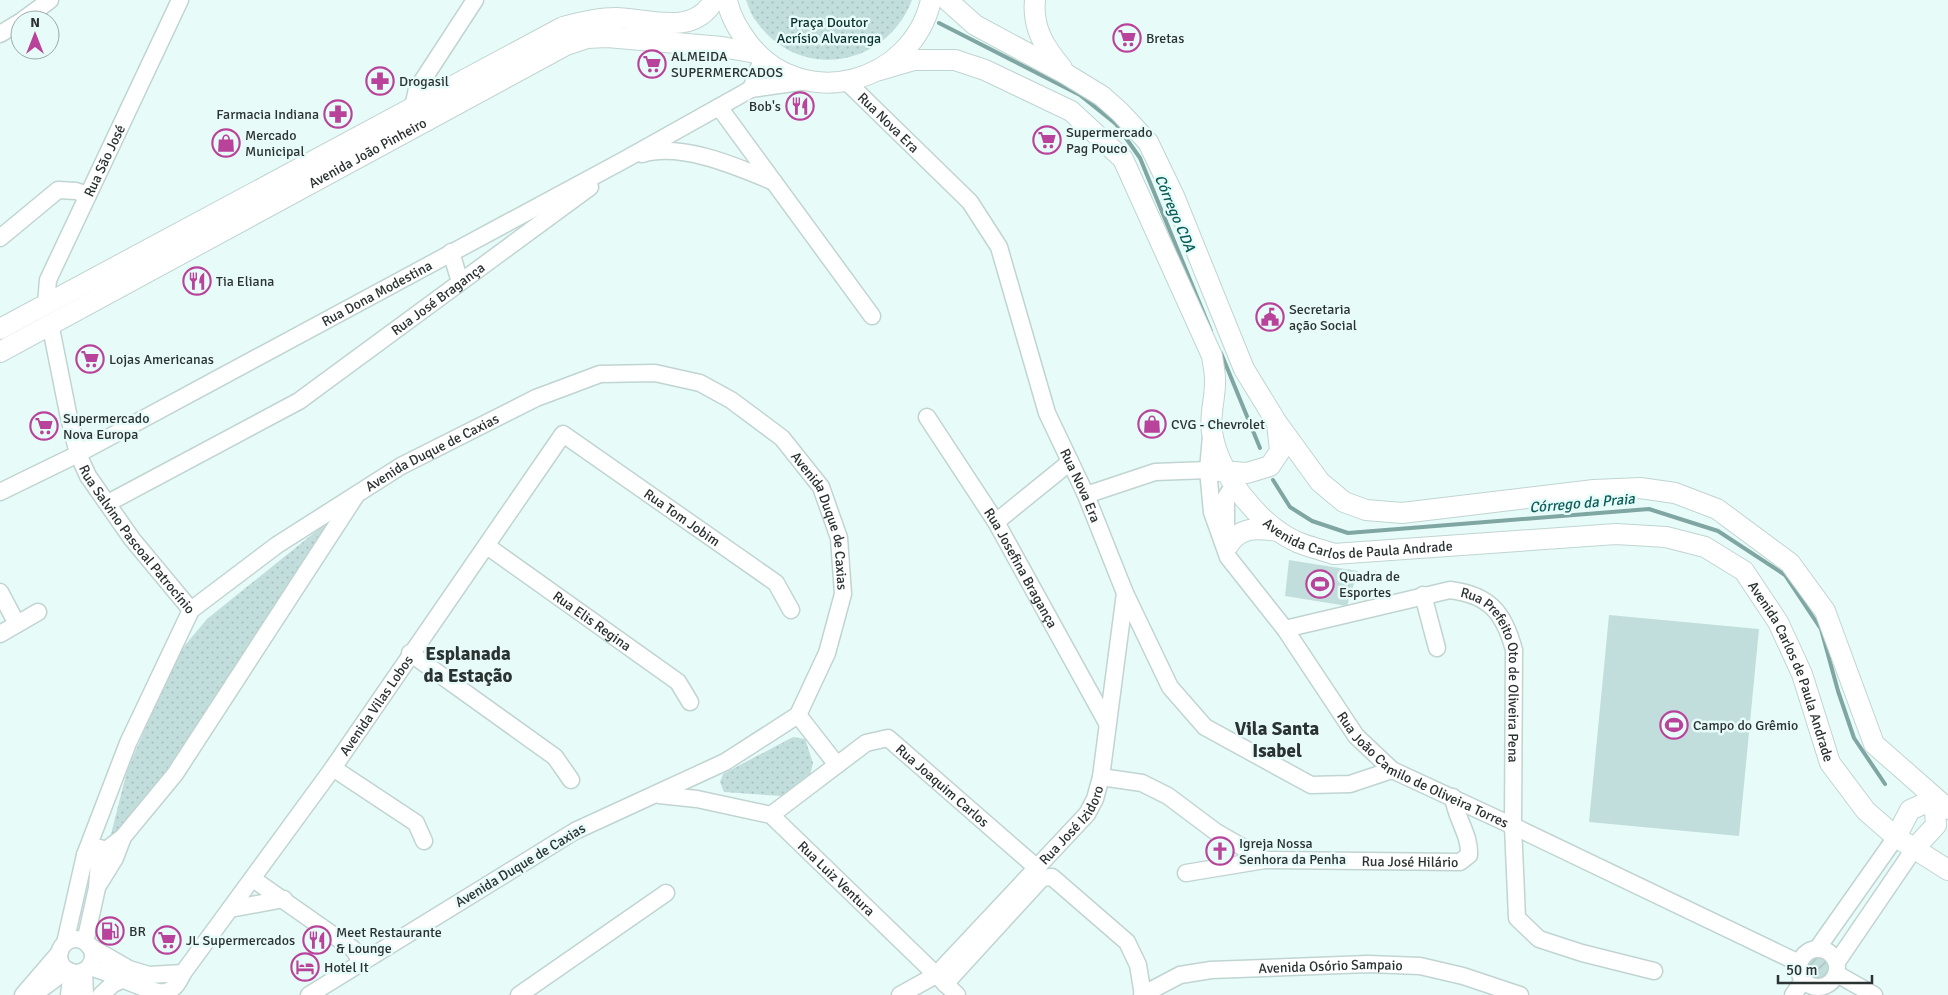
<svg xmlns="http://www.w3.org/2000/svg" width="1948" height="995" viewBox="0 0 1948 995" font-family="Signika,sans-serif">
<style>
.grass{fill:#c1dedc}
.park{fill:url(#park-dots)}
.garden{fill:url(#garden-furrows)}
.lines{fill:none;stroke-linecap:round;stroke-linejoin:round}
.stream{stroke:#7fa6a2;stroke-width:4}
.minor-casing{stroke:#c0d4d2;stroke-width:19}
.major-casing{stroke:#c0d4d2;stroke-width:22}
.minor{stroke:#fff;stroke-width:16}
.major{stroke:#fff;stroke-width:20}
.labels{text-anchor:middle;stroke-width:5;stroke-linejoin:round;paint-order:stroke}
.park-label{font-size:14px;fill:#09312f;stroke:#e7fbf9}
.poi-label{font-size:14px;fill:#2b3232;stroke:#e7fbf9;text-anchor:start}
.street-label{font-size:14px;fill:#2b3232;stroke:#e7fbf9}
.water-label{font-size:15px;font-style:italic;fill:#0a5d59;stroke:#e7fbf9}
.district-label{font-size:19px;font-weight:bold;fill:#2b3232;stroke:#e7fbf9}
</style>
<defs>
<pattern id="park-dots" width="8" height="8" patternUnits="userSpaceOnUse" patternTransform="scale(1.25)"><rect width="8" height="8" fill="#c1dedc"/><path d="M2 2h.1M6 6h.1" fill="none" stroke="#a6bfbd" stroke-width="1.8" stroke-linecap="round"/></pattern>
<pattern id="garden-furrows" width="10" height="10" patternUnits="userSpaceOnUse" patternTransform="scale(1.25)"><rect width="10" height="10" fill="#c1dedc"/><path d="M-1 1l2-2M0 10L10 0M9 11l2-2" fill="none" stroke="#a6bfbd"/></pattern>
</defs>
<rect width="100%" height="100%" fill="#e7fbf9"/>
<g class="grass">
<path d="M1289 560 1358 571 1347 606 1285 596Z"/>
<path d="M1609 615 1759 629 1739 836 1589 822Z"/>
</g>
<g class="park">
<path d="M746 0H912C886 68 799 82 756 21 751 15 749 7 746 0Z"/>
<path d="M335 516 185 745 126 828 109 842 127 771 176 656 207 619Z"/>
<path d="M793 737 805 739 813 763 810 776 800 785 781 796 724 792 720 782 723 774Z"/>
</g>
<circle class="garden" cx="1818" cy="969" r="14"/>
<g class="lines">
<g class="stream">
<path d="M939 23 1080 95 1116 124 1140 158 1211 331"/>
<path d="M1221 353 1260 448"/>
<path d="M1273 480 1290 507 1312 521 1348 533 1649 509 1718 531 1785 575 1821 629 1838 691 1854 738 1885 784"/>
</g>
<g class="minor-casing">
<g id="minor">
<path d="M23 20 50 0"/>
<path d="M0 34 20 22"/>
<path id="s1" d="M847 82 970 202 999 247 1047 413 1086 495 1125 593 1170 687 1205 727 1311 785 1350 784 1392 770"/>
<path d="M751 89 762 59"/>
<path d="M413 107 417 89 475 0"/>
<path d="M719 107 872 316"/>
<path d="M642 154C681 142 738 167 774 182"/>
<path d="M0 238 58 190 76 191 88 195"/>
<path d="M451 252 460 282"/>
<path id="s2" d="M46 304 48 280 180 0"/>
<path id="s3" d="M50 323 68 413 78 454 88 476 132 539 191 610"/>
<path id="s4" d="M927 417 996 522 1107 723"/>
<path id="s5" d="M1211 436 1208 470 1212 512 1228 557 1285 629 1356 736 1392 770 1513 826 1799 963"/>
<path id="s6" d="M0 492 78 454 624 160 751 89 807 81"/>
<path d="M1086 495 1155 472 1208 470"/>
<path id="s7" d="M108 503 299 401 590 187"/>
<path d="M996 522 1070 462"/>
<path d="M1226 537V497L1235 483"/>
<path id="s8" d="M487 546 678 682 690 702"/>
<path d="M0 592 17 624"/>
<path d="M1423 595 1437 648"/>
<path id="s9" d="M1285 629 1450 590C1490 595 1504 613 1514 650L1513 826 1517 918 1539 939 1582 953 1654 971"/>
<path d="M0 634 38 612"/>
<path d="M410 653 555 757 571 780"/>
<path d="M798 715 837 765"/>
<path d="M333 768 416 823 424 841"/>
<path id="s10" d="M1101 777 1142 783 1168 796 1216 832 1265 860 1460 862 1469 855C1470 834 1456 819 1453 797"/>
<path id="s11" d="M659 795 697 799 771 815 957 995"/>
<path id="s12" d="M771 815 866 743 888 738 1036 867"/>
<path d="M85 855 90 860H93L123 837 175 774 355 497"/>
<path d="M1186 873 1265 860"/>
<path d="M253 879 353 949 361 961"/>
<path d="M99 884 115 858 123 837"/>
<path d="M230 909 284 899"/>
<circle cx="76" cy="956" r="17"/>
<path d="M85 942 97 888 100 848"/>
<path id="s13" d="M65 943 85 855 128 743 191 610 277 545 401 466 536 398 600 374 655 373 700 383 731 400 782 438 821 487 839 538 843 594 827 653 798 715 725 762 575 831 309 995"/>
<circle cx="1818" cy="968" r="19"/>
<path d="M1817 949 1896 837"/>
<path d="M1837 962 1914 849"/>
<path d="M89 967C108 971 152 995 165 992 175 990 179 981 183 973L149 975 129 969 89 946"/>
<path d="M84 971 85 995"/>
<path id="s14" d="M183 973 333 768 563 434 776 583 791 610"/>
<path d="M1837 974 1874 995"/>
<path d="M945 984 1042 878 1052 877 1127 942 1138 965 1143 995"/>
<path d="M23 995 60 952"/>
<path d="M33 995 67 970"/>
<path d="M69 995 72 972"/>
<path d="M101 995 113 984 124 979"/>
<path d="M519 995 666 893"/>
<path id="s15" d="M900 995 936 975 1087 814 1095 799 1101 777 1125 593"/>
<path id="s16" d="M1142 995 1180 975 1211 970 1368 964 1420 966 1463 976 1520 995"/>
<path d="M1793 995 1803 981"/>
</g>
</g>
<g class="major-casing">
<g id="major">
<path d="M727 0C730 17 739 31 749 44 803 113 912 84 931 0"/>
<path d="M947 0 975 25 1066 74 1102 96 1120 112 1148 142 1174 196 1244 369 1277 423 1320 482 1344 502 1366 510 1402 513 1594 490 1640 488 1675 493 1717 509 1790 563 1825 611 1874 744 1948 809"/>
<path d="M1035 0C1032 28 1045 48 1062 68"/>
<path id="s17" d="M880 70 914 60H955L985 70 1071 111 1123 159 1212 356C1213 364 1215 371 1215 379 1216 396 1209 415 1212 432 1218 473 1259 525 1297 542 1309 547 1322 550 1334 554L1616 534 1666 537 1705 547 1744 571 1778 622 1802 674 1830 763 1866 811 1896 837 1948 870"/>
<path d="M0 329 563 27C581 22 598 18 616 18 649 19 694 37 714 0"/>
<path id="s18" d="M0 352 566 45 587 38 607 37 722 47 756 53"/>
<path d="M1208 470 1247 473 1270 466 1280 451 1277 423"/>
<path d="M1227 547C1240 526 1256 528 1278 531"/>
<path d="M1896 837 1910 810 1934 799 1936 825 1914 849"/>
</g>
</g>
<use href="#minor" class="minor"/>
<use href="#major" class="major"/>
</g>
<defs>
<g id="supermarket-ring" transform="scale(1.4375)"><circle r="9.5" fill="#e7fbf9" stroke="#b9439a" stroke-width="1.5"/><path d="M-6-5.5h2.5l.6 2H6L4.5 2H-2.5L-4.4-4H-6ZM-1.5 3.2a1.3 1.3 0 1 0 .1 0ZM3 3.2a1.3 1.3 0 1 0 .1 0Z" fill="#b9439a"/></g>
<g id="pharmacy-ring" transform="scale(1.4375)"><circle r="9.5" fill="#e7fbf9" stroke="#b9439a" stroke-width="1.5"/><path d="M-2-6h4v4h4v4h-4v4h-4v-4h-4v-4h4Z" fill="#b9439a"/></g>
<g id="restaurant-ring" transform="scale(1.4375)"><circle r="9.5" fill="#e7fbf9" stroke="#b9439a" stroke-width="1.5"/><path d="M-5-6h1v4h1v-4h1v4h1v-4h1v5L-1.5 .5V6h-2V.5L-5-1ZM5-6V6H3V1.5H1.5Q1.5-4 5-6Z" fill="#b9439a"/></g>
<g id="shop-ring" transform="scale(1.4375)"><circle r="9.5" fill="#e7fbf9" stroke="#b9439a" stroke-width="1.5"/><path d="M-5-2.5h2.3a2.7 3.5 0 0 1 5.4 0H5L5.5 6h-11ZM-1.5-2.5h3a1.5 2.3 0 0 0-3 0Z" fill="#b9439a"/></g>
<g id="civic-ring" transform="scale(1.4375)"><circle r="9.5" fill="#e7fbf9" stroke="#b9439a" stroke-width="1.5"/><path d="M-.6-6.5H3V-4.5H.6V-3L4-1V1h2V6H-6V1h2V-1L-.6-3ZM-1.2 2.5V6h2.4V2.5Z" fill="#b9439a"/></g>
<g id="stadium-ring" transform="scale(1.4375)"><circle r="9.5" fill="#e7fbf9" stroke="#b9439a" stroke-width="1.5"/><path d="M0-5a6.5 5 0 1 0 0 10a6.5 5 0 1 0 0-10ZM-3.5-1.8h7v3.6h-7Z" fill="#b9439a"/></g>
<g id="church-ring" transform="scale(1.4375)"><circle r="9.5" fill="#e7fbf9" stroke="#b9439a" stroke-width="1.5"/><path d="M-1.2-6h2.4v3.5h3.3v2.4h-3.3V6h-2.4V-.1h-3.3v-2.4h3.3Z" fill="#b9439a"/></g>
<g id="fuel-ring" transform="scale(1.4375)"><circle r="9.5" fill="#e7fbf9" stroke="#b9439a" stroke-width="1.5"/><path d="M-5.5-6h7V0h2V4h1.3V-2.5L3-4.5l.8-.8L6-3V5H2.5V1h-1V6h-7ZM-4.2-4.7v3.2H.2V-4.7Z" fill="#b9439a"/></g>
<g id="hotel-ring" transform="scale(1.4375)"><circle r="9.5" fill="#e7fbf9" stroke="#b9439a" stroke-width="1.5"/><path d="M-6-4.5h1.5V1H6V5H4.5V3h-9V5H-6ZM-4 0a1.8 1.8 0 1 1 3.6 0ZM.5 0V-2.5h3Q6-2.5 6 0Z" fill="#b9439a"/></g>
</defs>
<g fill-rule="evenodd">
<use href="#supermarket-ring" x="1127" y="38"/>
<use href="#supermarket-ring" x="652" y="64"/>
<use href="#pharmacy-ring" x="380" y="81"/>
<use href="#restaurant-ring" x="800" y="106"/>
<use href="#pharmacy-ring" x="338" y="114"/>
<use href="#supermarket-ring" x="1047" y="140"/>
<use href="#shop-ring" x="226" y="143"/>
<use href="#restaurant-ring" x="197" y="281"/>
<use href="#civic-ring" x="1270" y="317"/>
<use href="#supermarket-ring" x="90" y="359"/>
<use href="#shop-ring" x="1152" y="424"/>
<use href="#supermarket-ring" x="44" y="426"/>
<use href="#stadium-ring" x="1320" y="584"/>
<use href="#stadium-ring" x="1674" y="725"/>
<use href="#church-ring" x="1220" y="851"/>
<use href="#fuel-ring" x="110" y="931"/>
<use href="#supermarket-ring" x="167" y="940"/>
<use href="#restaurant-ring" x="317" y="940"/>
<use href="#hotel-ring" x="305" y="967"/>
</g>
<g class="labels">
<g class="park-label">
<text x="829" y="27">Praça Doutor<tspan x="829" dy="16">Acrísio Alvarenga</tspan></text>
</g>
<g class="poi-label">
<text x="1146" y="43">Bretas</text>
<text x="671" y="61">ALMEIDA<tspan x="671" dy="16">SUPERMERCADOS</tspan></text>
<text x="399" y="86">Drogasil</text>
<text x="781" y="111" text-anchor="end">Bob's</text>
<text x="319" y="119" text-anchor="end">Farmacia Indiana</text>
<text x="1066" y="137">Supermercado<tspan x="1066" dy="16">Pag Pouco</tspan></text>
<text x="245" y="140">Mercado<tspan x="245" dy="16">Municipal</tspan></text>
<text x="216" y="286">Tia Eliana</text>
<text x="1289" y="314">Secretaria<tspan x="1289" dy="16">ação Social</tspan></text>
<text x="109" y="364">Lojas Americanas</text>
<text x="63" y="423">Supermercado<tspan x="63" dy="16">Nova Europa</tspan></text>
<text x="1171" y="429">CVG - Chevrolet</text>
<text x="1339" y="581">Quadra de<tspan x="1339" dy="16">Esportes</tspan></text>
<text x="1693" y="730">Campo do Grêmio</text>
<text x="1239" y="848">Igreja Nossa<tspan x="1239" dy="16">Senhora da Penha</tspan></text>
<text x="129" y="936">BR</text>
<text x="336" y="937">Meet Restaurante<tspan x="336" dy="16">&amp; Lounge</tspan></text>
<text x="186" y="945">JL Supermercados</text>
<text x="324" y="972">Hotel It</text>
</g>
<g class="street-label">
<text dy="5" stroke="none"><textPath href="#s1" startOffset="58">Rua Nova Era</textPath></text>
<text dy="5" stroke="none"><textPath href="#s18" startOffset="418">Avenida João Pinheiro</textPath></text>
<text dy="5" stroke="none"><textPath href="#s2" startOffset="156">Rua São José</textPath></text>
<text dy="5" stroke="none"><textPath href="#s6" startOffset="426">Rua Dona Modestina</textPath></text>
<text dy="5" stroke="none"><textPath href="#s7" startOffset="389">Rua José Bragança</textPath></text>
<text dy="5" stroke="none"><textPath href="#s13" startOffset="646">Avenida Duque de Caxias</textPath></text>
<text dy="5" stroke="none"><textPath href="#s1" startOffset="478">Rua Nova Era</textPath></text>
<text dy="5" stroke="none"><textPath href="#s14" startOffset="805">Rua Tom Jobim</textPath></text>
<text dy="5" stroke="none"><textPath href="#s13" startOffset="1126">Avenida Duque de Caxias</textPath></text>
<text dy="5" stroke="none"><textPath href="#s17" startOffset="770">Avenida Carlos de Paula Andrade</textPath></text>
<text dy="5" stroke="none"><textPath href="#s3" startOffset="238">Rua Salvino Pascoal Patrocínio</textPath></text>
<text dy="5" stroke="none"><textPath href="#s4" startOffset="178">Rua Josefina Bragança</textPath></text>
<text dy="5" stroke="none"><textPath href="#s8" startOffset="129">Rua Elis Regina</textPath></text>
<text dy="5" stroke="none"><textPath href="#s17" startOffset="1280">Avenida Carlos de Paula Andrade</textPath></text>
<text dy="5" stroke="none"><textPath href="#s9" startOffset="279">Rua Prefeito Oto de Oliveira Pena</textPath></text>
<text dy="5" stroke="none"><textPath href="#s14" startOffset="330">Avenida Vilas Lobos</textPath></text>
<text dy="5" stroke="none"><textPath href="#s5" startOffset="419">Rua João Camilo de Oliveira Torres</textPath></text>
<text dy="5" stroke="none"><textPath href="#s12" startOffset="214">Rua Joaquim Carlos</textPath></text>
<text dy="5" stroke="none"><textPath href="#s15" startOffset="244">Rua José Izidoro</textPath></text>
<text dy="5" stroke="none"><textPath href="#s10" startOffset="332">Rua José Hilário</textPath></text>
<text transform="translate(520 865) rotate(-31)" y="5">Avenida Duque de Caxias</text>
<text dy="5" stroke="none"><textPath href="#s11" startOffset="205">Rua Luiz Ventura</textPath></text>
<text dy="5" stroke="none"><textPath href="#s16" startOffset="194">Avenida Osório Sampaio</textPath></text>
</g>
<g class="water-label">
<text transform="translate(1175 213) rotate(67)" y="5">Córrego CDA</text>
<text transform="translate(1582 503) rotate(-5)" y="5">Córrego da Praia</text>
</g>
<g class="district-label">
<text x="468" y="660">Esplanada<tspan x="468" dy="22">da Estação</tspan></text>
<text x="1277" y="735">Vila Santa<tspan x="1277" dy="22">Isabel</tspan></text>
</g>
</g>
<g transform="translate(35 35)"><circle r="24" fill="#e7fbf9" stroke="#9caba9"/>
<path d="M0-4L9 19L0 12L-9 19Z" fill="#b9439a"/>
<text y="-8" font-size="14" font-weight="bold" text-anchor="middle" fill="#2b3232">N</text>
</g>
<path d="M1778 975v8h94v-8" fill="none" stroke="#2b3232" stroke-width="2.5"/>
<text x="1786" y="975" font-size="15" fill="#2b3232" stroke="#e7fbf9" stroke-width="4" paint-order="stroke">50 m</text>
</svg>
